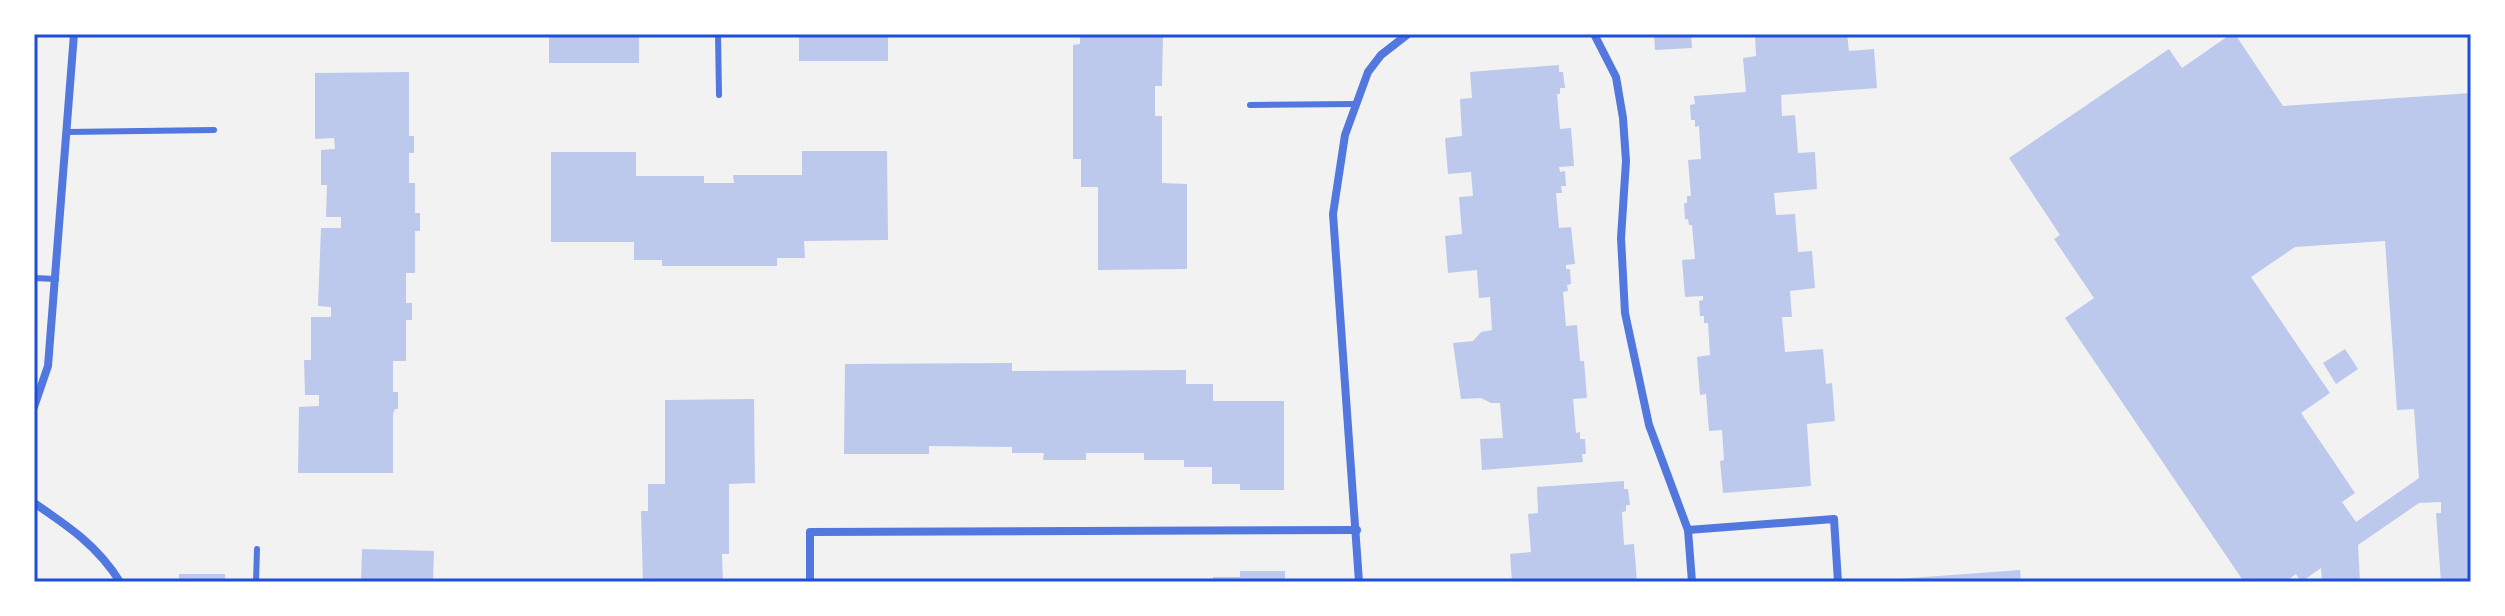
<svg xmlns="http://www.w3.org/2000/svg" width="2505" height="616" viewBox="0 0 2505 616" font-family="Inter,sans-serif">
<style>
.building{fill:#bdc9ec;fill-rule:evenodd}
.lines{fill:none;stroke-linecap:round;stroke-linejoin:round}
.service{stroke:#5277de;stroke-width:6}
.minor{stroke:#5277de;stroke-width:8}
.neatline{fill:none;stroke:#1d4ed8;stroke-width:3}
</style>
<rect width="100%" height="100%" fill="#f2f2f2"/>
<g class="building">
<rect x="549" y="34" width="90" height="29"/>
<rect x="799" y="34" width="89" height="27"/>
<path d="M1080 34H1163L1162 86H1155V116H1162V183L1187 184V269L1098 270V187H1081V159H1073V45L1080 44Z"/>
<path d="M1654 34H1691L1692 48 1655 50Z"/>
<path d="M1755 34H1847L1849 51 1874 49 1877 88 1781 95 1782 116 1795 115 1798 153 1815 152 1817 189 1774 193 1776 215 1795 214 1798 252 1812 251 1815 288 1790 291 1792 317H1782L1785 352 1823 349 1826 384 1832 383 1835 421 1807 424 1811 486 1723 493 1720 461 1724 460 1722 430 1709 431 1706 394 1700 395 1697 357 1710 355 1708 323H1704V316H1700L1699 301 1703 300V296L1685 297 1682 260 1695 259 1692 225H1689L1688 219H1685L1684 203H1687V196H1691L1688 160 1701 159 1699 126 1695 127V120H1691L1690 105 1695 104 1694 96 1746 92 1743 58 1756 56Z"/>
<path d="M2231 34H2235L2283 106 2471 93V582H2441L2436 513H2441V502L2419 503 2358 545 2360 582H2322L2321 568 2301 582 2296 574 2285 582H2244L2065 318 2094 298 2054 239 2060 235 2009 158 2169 49 2182 68ZM2385 241 2397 410 2414 409 2419 478 2356 522 2342 502 2355 493 2301 413 2330 393 2251 277 2295 247Z"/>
<path d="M1559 65V72H1563L1565 88H1560V94H1557L1560 129 1571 128 1574 166 1559 167 1560 172 1565 171 1566 186H1561L1562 193H1556L1559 228 1571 227 1575 264 1566 265V269H1570L1571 284 1567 285 1568 291 1563 292 1566 326 1577 325 1580 361H1584L1587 398 1573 399 1576 433 1580 432V439H1585L1586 454H1582L1583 462 1482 470 1480 439 1503 438 1500 403H1491L1481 398 1461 399 1453 343 1473 341 1481 332 1492 330 1490 297 1479 298 1477 270 1448 273 1445 236 1462 234 1459 197 1473 196 1471 172 1448 174 1445 138 1462 136 1460 99 1472 98 1470 72Z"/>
<path d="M409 72V136H414V153H409V183H415V213H420V231H415V273H406V303H412V320H406V361H393V392H398V409H395L393 414V473H298L299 407 319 406V395H305L304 360H311V317H331V307L318 306 321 228H341V217H326L327 185H321V150L335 149 334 138 315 139V73Z"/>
<path d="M802 151H887L888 240 804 241 805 258H777V266H662V260H634V242H551V152H636V176H704V183H734L733 175H802Z"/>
<path d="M2345 349 2358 369 2336 384 2323 363Z"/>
<path d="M1012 363V371L1186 370V384H1213V401H1284V490H1240V484H1212V467H1184V460H1144V453H1086V460H1043L1044 453H1012V447L929 446V454H844L845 364Z"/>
<path d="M754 399 755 483 729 484V554H722L723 582H643L641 511H648V484H665V400Z"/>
<path d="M1624 481V489H1628L1630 505H1626V511L1622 512 1624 545 1634 544 1637 582H1512L1510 554 1531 552 1528 514 1538 513 1537 487Z"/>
<path d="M362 549 434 551 433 582H361Z"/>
<path d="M2020 570 2021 582H1897V579Z"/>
<path d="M1240 571H1285V582H1213V577H1240Z"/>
<rect x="179" y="574" width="46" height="8"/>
</g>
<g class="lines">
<g class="service">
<path d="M718 34 719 95"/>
<path d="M1250 105 1355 104"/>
<path d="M67 132 214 130"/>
<path d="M34 278 56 279"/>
<path d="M256 582 257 549"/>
</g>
<g class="minor">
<path d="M1594 34 1616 77 1623 118 1626 161 1621 238 1625 313 1649 425 1688 530 1692 582"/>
<path d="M34 407 48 366 74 34"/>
<path d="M34 503C68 526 98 546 120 582"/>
<path d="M1688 530 1834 519 1838 582"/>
<path d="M810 582V532L1357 530"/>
<path d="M1359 582 1333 214 1345 135 1368 72 1381 55 1408 34"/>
</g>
</g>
<rect width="2505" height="616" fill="none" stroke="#ffffff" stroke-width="72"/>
<rect x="36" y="36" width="2433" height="544" class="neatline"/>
</svg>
